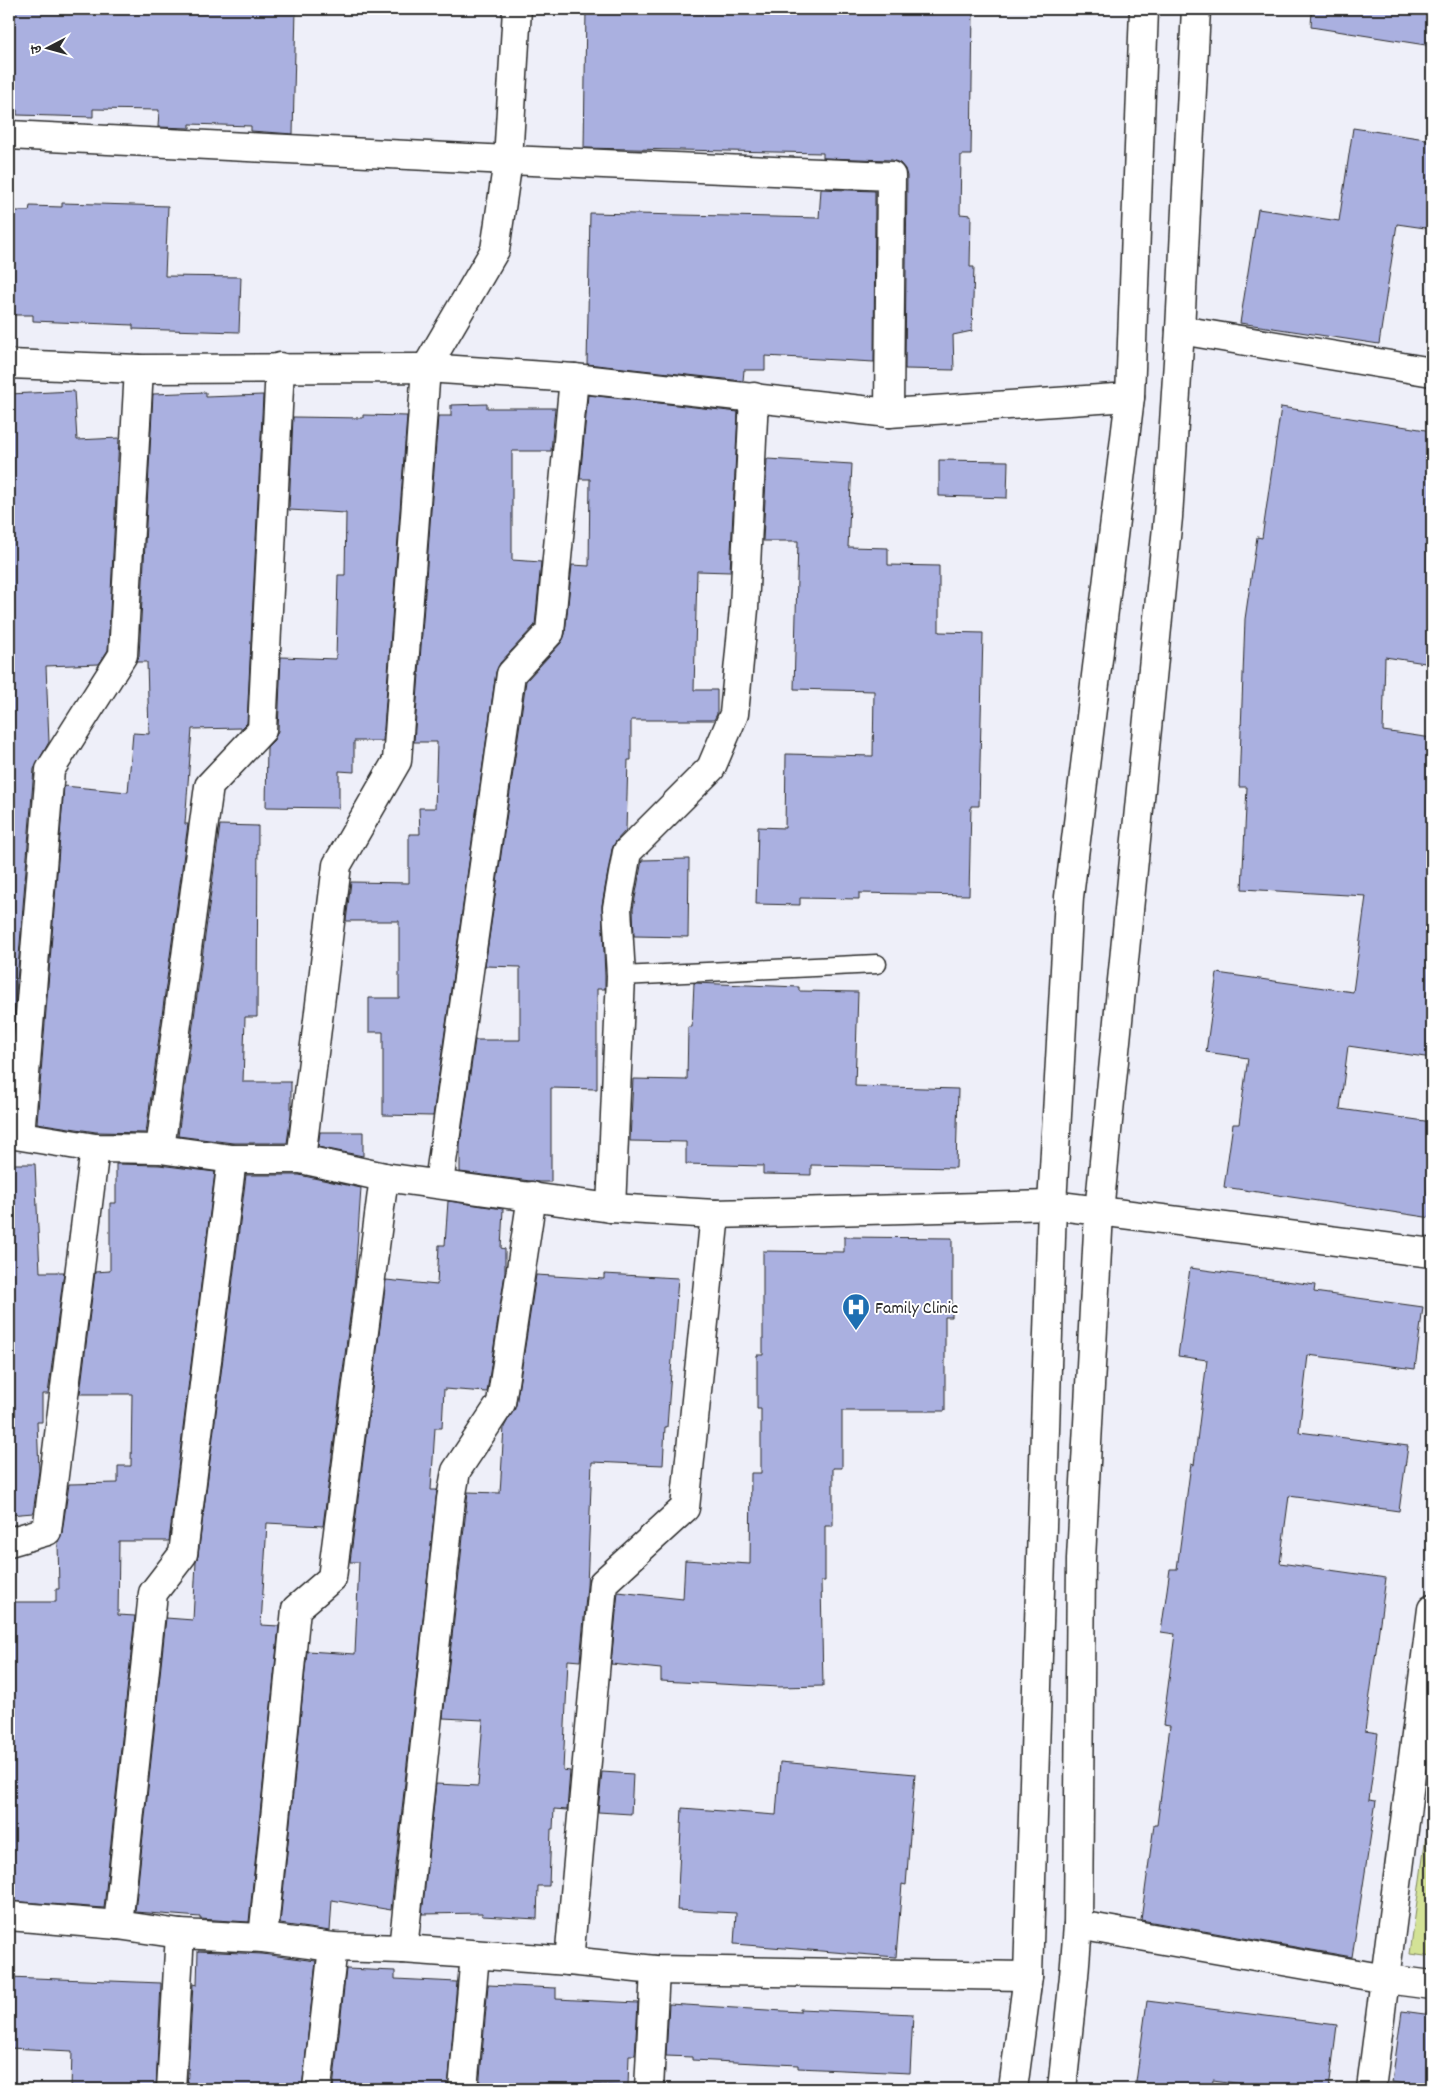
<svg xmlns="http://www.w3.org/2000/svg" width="1441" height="2098" viewBox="0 0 1441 2098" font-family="Dekko,'Playpen Sans Deva',sans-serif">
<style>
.green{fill:#d3e296;stroke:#7f8660}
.building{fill:#aab0e0;stroke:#2b2b2b}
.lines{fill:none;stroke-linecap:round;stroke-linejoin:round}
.service-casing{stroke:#2b2b2b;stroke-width:21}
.minor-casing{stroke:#2b2b2b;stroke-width:31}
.secondary-casing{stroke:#2b2b2b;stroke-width:31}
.service{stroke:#fff;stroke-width:18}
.minor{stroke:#fff;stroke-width:28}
.secondary{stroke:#fff;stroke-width:28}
.labels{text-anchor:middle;stroke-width:4;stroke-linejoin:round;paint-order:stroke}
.poi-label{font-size:18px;fill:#2b2b2b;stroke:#fff;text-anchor:start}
</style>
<rect width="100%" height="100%" fill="#eeeff9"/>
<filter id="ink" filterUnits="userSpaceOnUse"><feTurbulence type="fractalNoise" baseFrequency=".02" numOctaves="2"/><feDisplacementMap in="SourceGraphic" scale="10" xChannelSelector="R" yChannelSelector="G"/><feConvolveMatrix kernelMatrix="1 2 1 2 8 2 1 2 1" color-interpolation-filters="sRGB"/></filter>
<g filter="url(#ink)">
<path class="green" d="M1432 1791V1957L1410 1954Z"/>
<g class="building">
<path d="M9 9H296L293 134 251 131V126L190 124V128L158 127 159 110 93 109V117L17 115V110H9Z"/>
<path d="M586 9H973L971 155H961L960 214 971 215 970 267H974L972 331 953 335 954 370 905 369 907 176 905 169 900 163 892 160 823 158V153L584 148Z"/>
<path d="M1312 9H1432V46L1311 27Z"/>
<path d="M1353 128 1432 140V229L1397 224 1379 344 1240 323 1258 209 1339 221Z"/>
<path d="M821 189 875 191 874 362 765 356V370H744L743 381 587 364 590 213 819 218Z"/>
<path d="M62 203 168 206 165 276 241 277 239 332 133 329V325L33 321V315H9V211H29L30 206 62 207Z"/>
<path d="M74 391 77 440 119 438 108 650 99 664 46 666 49 742 34 769 9 1081V394Z"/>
<path d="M206 392V397L263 395 247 723 242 728 192 729 185 824H188L146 1133 96 1132 37 1123 64 786 128 792 133 733 149 734 147 662H137L139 656 153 394Z"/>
<path d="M588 395 738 412 730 572 697 571 694 690H717V714L714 720H631V760H628L626 830 616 841 612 849 602 905 605 976V989H597V1089L551 1088V1182H538L460 1172V1144L475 1040H520V967L485 966 526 681 561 643 565 634 572 565 589 566 590 479H580Z"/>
<path d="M487 404V408H555L551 451H512V560L541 562 535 625 500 663 496 672 433 1116 383 1115V1032H369V998H399V921H346L351 882 409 883V834H420L419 808H435L437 742H414L438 416H451V405Z"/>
<path d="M1281 407 1432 431V664L1385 657 1383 731 1432 738V1058L1348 1046 1340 1109 1432 1122V1218L1224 1187 1233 1124H1239L1248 1058 1206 1052 1217 973 1353 992 1366 896 1242 889 1247 787H1239L1245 619 1257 537 1262 538Z"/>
<path d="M363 415 407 416 383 741H354V772L339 771V808L266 807 267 747 274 740 278 731 281 657 336 659 338 575H345L346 513 289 510 293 417 363 418Z"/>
<path d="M767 459 852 464 848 547 888 548V565L939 566V632L983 633 979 806H971L969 895 859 893V899L800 898V905L756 904 758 827 785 828 786 754 873 756 874 691 794 689 798 541H763Z"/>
<path d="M939 460 1008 461 1007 498 939 496Z"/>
<path d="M220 825 258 826 257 1017H245L243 1082H291V1115L287 1143H233L178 1136Z"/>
<path d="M689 859 688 937 634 936 633 909 642 860Z"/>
<path d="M694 983 799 987V991L858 992 855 1086 958 1089 956 1168 811 1165V1175L763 1174V1166L686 1164V1142L630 1141 633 1079 687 1080 688 1027H692Z"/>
<path d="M320 1132H363V1156L318 1147Z"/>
<path d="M9 1164H35L40 1272H64L48 1394H42V1422H37L39 1471 33 1513 9 1515Z"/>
<path d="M116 1164 159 1165 215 1172 169 1541H119L118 1615 135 1616 104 1908 9 1901V1602H56V1589H59L58 1542 62 1533 69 1484 118 1483V1466H131L132 1394H80L95 1272 110 1271V1203H116Z"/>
<path d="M246 1175H299L361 1188 355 1277 323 1526 267 1523 261 1625 279 1626 249 1922 200 1919V1917L135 1912 166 1618 193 1620 196 1562 198 1556Z"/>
<path d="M448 1201 503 1209 501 1248 505 1249V1273L487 1392 444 1389 442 1428H435L431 1490H437L391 1910 332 1900 330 1931 280 1924 307 1651 355 1654 359 1562H350L386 1280 437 1285 439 1245H445Z"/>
<path d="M844 1237 952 1238V1317H945V1411H842V1468H833V1526H825V1581H821L823 1686 779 1687 661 1681V1669L611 1664 618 1592 683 1599 685 1560 750 1564 751 1473H761V1409H757V1355H763V1251L844 1252Z"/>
<path d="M1190 1268 1315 1285 1314 1292 1423 1307 1415 1369 1308 1355 1299 1432 1408 1446 1399 1511 1289 1496 1280 1563 1386 1578 1365 1731 1378 1733 1369 1800 1376 1801 1352 1957 1141 1920 1154 1825H1157L1170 1726 1163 1725 1175 1634 1161 1632 1170 1569H1177L1191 1464 1194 1465 1207 1360 1178 1356Z"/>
<path d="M604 1274 678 1278 667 1427H665L663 1465 592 1462 587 1586 580 1661 568 1660 563 1770 570 1771 567 1810 554 1809 553 1829H551L549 1886H538L537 1919 482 1916V1913L422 1914 436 1784 478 1786 483 1720 443 1718 468 1492 500 1493 504 1427 516 1405 536 1275 604 1279Z"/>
<path d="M780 1762 915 1774 906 1885 902 1884 896 1957 734 1944 736 1913 677 1910 682 1808 776 1815Z"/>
<path d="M602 1772 633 1774 631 1814 598 1812Z"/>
<path d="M198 1951 262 1954 316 1961 302 2089H187L193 1984 197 1985Z"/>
<path d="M346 1969 395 1971V1979L457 1982 448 2089H333Z"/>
<path d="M9 1977 161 1983 156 2089H71L72 2051 9 2048Z"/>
<path d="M488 1985 556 1988V1999L638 2003 635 2055H629L628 2086 545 2083V2089H479Z"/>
<path d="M1147 2001 1337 2025 1329 2089H1280L1213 2080 1212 2089H1187L1136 2082Z"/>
<path d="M669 2004 800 2012V2009L913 2014 910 2073 798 2068V2065L692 2060V2057L666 2056Z"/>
<path d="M1402 2011 1432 2015V2088L1392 2082Z"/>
</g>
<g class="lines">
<g class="service-casing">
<path id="service" d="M621 976 877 964"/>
</g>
<g class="minor-casing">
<g id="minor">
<path d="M9 135 508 160 891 176 889 413"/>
<path d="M1180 330 1432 372"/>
<path d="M9 364 139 369 426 368 574 378 889 413 1130 397"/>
<path d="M9 1134 95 1148 160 1149 232 1159H301L384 1177 611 1208 715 1214 1052 1205 1432 1253"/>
<path d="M20 1135 50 770 123 655 139 369"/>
<path d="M160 1149 209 786 262 730 280 367"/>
<path d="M301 1159 337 865 397 761 426 368 495 250 508 160 517 9"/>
<path d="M439 1183 511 674 550 632 574 378"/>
<path d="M611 1208 621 976 617 908 627 852 711 768 734 714 744 609 754 397"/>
<path d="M9 1542 47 1531 95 1148"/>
<path d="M9 1916 118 1925 180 1934 263 1938 333 1947 403 1949 569 1961 655 1970 1028 1976"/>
<path d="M118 1925 153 1593 183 1554 232 1159"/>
<path d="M1078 1925 1386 1979 1432 1985"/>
<path d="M263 1938 296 1609 332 1578 384 1177"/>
<path d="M403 1949 451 1499 456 1471 501 1403 532 1196"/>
<path d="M569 1961 603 1583 685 1508 715 1214"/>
<path d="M171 2089 180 1934"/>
<path d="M317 2089 333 1947"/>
<path d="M463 2089 475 1955"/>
<path d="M649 2089 655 1970"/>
<path d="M1371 2089 1432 1609"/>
</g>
</g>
<g class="secondary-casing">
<g id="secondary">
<path d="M1013 2089 1028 1976 1052 1205 1069 897 1130 397 1144 9"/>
<path d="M1062 2089 1074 1976 1078 1925 1081 1559 1099 1212 1168 517 1180 330 1196 9"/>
</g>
</g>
<use href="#service" class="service"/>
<use href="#minor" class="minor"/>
<use href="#secondary" class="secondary"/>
</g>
</g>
<defs>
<g id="hospital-pin" transform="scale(1.4375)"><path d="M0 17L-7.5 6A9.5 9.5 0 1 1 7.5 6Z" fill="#1f6fb2" stroke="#fff"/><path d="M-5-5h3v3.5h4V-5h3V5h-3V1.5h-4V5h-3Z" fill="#fff"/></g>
</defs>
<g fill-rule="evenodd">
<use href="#hospital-pin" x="856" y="1307"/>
</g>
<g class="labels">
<g class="poi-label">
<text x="875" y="1313">Family Clinic</text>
</g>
</g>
<rect width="1441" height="2098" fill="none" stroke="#fff" stroke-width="30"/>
<rect x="15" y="15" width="1411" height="2068" fill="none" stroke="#2b2b2b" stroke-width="2" filter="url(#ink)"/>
<g transform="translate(48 48) rotate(264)" stroke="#ffffff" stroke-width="4" paint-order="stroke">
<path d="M0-4L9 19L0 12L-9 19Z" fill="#2b2b2b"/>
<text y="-8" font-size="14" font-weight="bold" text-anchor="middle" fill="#2b2b2b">उ</text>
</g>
</svg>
